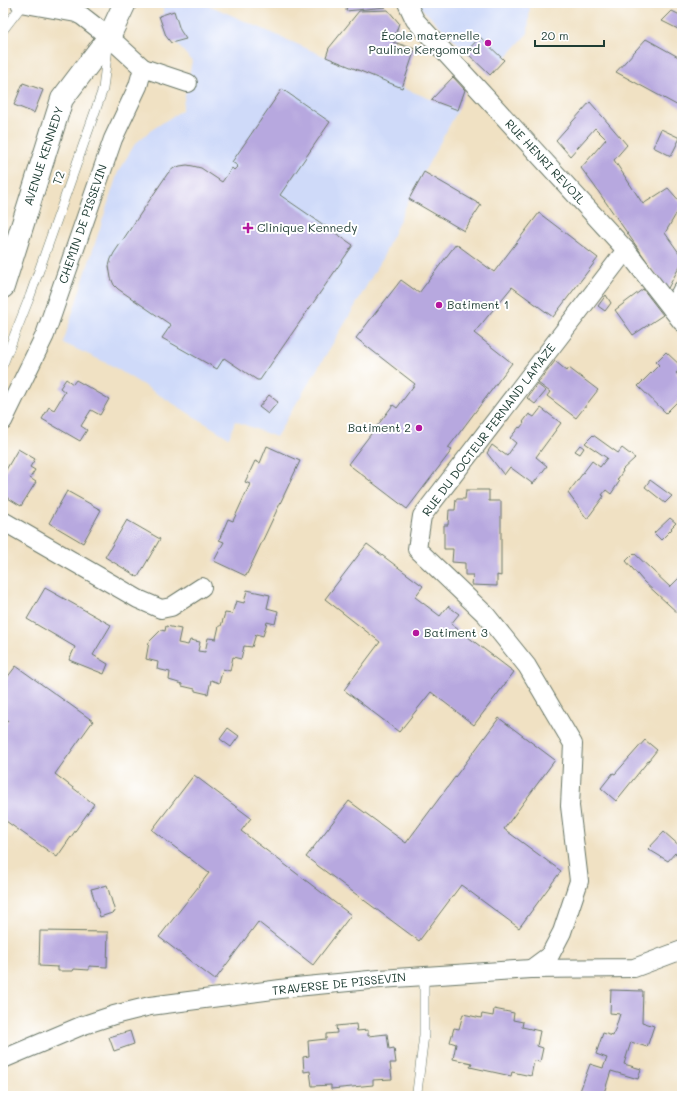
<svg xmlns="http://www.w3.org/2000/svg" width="685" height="1099" viewBox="0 0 685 1099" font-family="Mali,sans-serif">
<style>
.built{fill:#cfdaf9}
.building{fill:#b7a8df}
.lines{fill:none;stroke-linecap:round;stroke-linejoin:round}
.service-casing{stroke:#687666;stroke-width:10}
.minor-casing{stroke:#687666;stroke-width:20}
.secondary-casing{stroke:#687666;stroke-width:24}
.service{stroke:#fff;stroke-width:9}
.minor{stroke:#fff;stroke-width:18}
.secondary{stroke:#fff;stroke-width:22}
.poi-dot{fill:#b5179e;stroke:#fff;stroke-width:1.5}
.labels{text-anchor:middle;stroke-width:4;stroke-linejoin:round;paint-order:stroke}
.poi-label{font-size:12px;fill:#1f3d34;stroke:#fff;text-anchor:start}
.street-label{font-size:12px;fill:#1f3d34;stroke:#fff}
</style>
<rect width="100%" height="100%" fill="#fff"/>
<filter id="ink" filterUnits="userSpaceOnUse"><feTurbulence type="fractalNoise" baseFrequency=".025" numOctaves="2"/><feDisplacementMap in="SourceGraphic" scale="8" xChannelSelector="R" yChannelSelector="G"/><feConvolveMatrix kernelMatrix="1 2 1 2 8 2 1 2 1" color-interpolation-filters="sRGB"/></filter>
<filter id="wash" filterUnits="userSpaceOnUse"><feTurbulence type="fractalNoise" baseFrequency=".012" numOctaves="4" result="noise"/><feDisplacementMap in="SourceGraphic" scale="16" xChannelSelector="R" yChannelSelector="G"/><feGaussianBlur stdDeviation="0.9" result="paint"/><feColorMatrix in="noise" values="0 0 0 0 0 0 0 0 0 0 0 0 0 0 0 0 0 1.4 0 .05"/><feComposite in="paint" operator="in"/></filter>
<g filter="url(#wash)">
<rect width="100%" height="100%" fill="#f0e1c3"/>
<g class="built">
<path d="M163 3H204L326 57 458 110 409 199 383 257 347 320 276 437 235 421 229 438 109 364 63 343 118 172 135 144 150 131 182 110 192 61 175 42 171 43 166 36 159 16 163 14Z"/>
<path d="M418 3H530L528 33 490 75 418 5Z"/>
</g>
<g id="blocks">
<g class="building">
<path d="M347 3H381L386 7 346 11Z"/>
<path d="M388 10 399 23 393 42 415 49 402 88 326 57 329 48 359 11Z"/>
<path d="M174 11 180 30 186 39 171 43 166 36 159 16Z"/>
<path d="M672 11 682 16V31L662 21Z"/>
<path d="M480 37 504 60 490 75 466 52Z"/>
<path d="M646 39 682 59V108L616 72Z"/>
<path d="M453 77 465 90 458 110 431 100Z"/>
<path d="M23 83 43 90 34 113 14 105Z"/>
<path d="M282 89 330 122 280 195 353 245 262 377 260 380H257L224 358 217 369 162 338 171 325 118 289 114 285 111 278 109 266 111 259 114 253 168 173 174 168 180 166 187 165 193 166 201 168 222 182 232 168 234 170 238 166 232 162Z"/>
<path d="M590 102 627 145 614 160 643 204 668 188 682 204 665 233 682 257V262L667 290 593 184 581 168 606 139 595 128 570 156 556 140Z"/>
<path d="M661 129 680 138 671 156 653 147Z"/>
<path d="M424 172 481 205 464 231 409 199Z"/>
<path d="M539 213 598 258 553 317 512 287 474 333 512 363 448 448 452 450 407 509 348 464 393 405 397 408 415 384 356 338 401 280 419 293 456 244 494 272Z"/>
<path d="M643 289 663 315 633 335 615 310Z"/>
<path d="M606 295 611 303 605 311 598 306Z"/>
<path d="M666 352 682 367 676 373 682 379V397L666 413 638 386 659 365 656 362Z"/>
<path d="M555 361 567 371 569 368 598 390 576 418 547 396 550 392 538 383Z"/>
<path d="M66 379 73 384 76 380 109 399 100 415 91 410 81 426 87 430 80 441 42 419 49 407 54 410 65 392 60 388Z"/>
<path d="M537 384 546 391 535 404 527 398Z"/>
<path d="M269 395 278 402 268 414 259 407Z"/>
<path d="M541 408 561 423 536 457 547 466 533 484 510 467 504 475 487 453 492 445 507 456 516 443 510 438 519 427 520 428 524 423 523 422 529 414 534 417Z"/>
<path d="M593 435 618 453 622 448 635 458 622 470 623 471 617 480 619 482 611 494 606 490 602 495 604 496 587 519 568 493 592 461 600 467 607 458 585 443Z"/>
<path d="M580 445 584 448 580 454 575 451Z"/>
<path d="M267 446 300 461 246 576 214 561 224 542 219 540 228 519 233 521 250 484 245 482 255 461 260 463Z"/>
<path d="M18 449 35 459 30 467 35 470 30 478 36 482 21 506 3 495V475Z"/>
<path d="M650 480 672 496 665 503 645 487Z"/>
<path d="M466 490H489V501H501V576L497 575V586L472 585 473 575H465V563L452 562 453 549H444V525H448L449 510H455L456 499H465Z"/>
<path d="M67 491 101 510 83 543 49 523Z"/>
<path d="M670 518 676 523 671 528 672 529 661 540 654 533Z"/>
<path d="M127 520 160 539 138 577 105 557Z"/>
<path d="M367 544 423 586 415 597 440 616 448 606 459 614 451 624 514 672 474 725 431 692 399 732 344 690 380 642 325 599Z"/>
<path d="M634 553 670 587 682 575V614L680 615 644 582 626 561Z"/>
<path d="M45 588 111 625 93 655 108 664 104 674 69 660 75 647 27 619Z"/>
<path d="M247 590 270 595 267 608 278 611 275 624 267 622 263 636 256 634 252 647 244 646 241 659 233 657 230 671 223 669 219 683 211 680 208 694 195 691V689L182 686V684L169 680 170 672 157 669 158 662 146 659 149 642 161 630 165 631 166 626 181 629 178 643 188 645 190 640 200 642 198 651 205 652 208 638 216 639 219 626H221L225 613 232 614 236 601 244 603Z"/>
<path d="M16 666 93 721 55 774 94 804 57 857 3 819V727L8 720 3 716V683Z"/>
<path d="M499 718 555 760 504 829 561 871 519 928 461 885 419 941 306 857 349 801 406 843Z"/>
<path d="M228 728 239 736 231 747 220 739Z"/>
<path d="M645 740 657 750 616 801 601 788 613 773 615 774Z"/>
<path d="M194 775 251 818 241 831 351 915 313 965 258 922 215 980 159 937 209 873 152 830Z"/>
<path d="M664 832 682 848V858L675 853 668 861 648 849Z"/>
<path d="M107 885 115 912 100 917 91 889Z"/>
<path d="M40 931 108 932 107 967 89 966V970L74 969 73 971H58V967L39 966Z"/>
<path d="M611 990 643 991 642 1022 654 1026 647 1047 631 1042 624 1064 641 1069 638 1079 611 1071 603 1096H589L590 1094 580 1091 590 1064 603 1068 607 1058 596 1054 603 1033 613 1036 620 1014 610 1013Z"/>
<path d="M494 1009 514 1013 513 1020 523 1022 522 1027 540 1031 537 1046 543 1048 540 1062 534 1061 531 1076 512 1072 511 1076 470 1067 472 1063 453 1059 456 1044 450 1042 454 1028 459 1029 463 1014 481 1018 482 1014 493 1016Z"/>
<path d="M356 1024 357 1031 368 1030V1036L387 1034 389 1049 394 1048 396 1063H390L392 1079 373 1080V1085L331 1089V1085L312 1086 310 1071 304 1072 303 1057 309 1056 308 1041 326 1039V1034L337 1033 336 1026Z"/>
<path d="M130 1031 134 1044 114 1051 109 1037Z"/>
</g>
</g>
</g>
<g filter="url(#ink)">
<use href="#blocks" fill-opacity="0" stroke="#687666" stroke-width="1"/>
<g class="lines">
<g class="service-casing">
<g id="service">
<path d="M3 30 23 4"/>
<path d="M3 364 30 296 103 89 108 47"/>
<path d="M414 1096 417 1092 424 1035V976"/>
</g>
</g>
<g class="minor-casing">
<g id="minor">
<path d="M407 3 415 20 626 250 682 322"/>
<path d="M143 68 188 83"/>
<path d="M672 309 682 290"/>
<path d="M3 421 45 335 113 139 138 86 143 68 109 37 82 16 76 13 20 3"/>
<path d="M3 521 138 599 161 609 171 607 202 587"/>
<path d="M531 969 550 955 562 932 579 881 570 806 573 744 527 666 486 615 417 549 422 516 626 250"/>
<path d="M3 1059 81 1026 114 1015 150 1006 296 987 380 979 531 969 634 968 682 950"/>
</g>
</g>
<g class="secondary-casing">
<path id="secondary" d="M3 287 62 99 109 37 125 3"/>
</g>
<use href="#service" class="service"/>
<use href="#minor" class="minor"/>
<use href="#secondary" class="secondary"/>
</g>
</g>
<g class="poi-dot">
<circle cx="488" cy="43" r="4"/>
<path d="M246 222h4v4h4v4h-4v4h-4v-4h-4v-4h4z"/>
<circle cx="439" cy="305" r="4"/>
<circle cx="419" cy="428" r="4"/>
<circle cx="416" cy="633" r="4"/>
</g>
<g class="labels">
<g class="poi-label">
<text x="480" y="40" text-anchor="end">École maternelle<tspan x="480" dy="14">Pauline Kergomard</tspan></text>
<text x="257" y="232">Clinique Kennedy</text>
<text x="447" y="309">Batiment 1</text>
<text x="411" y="432" text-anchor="end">Batiment 2</text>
<text x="424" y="637">Batiment 3</text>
</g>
<g class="street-label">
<text transform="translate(44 156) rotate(-72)" y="4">AVENUE KENNEDY</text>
<text transform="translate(545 162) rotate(47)" y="4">RUE HENRI REVOIL</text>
<text transform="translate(59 178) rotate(-71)" y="4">T2</text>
<text transform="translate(83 224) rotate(-71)" y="4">CHEMIN DE PISSEVIN</text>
<text transform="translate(489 430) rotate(-53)" y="4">RUE DU DOCTEUR FERNAND LAMAZE</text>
<text transform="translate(339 984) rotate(-6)" y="4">TRAVERSE DE PISSEVIN</text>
</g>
</g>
<rect width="685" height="1099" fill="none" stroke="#fff" stroke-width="16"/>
<path d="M535 40v6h69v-6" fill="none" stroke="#1f3d34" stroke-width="2"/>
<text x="541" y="40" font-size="12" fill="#1f3d34" stroke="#ffffff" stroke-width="3" paint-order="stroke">20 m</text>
</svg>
